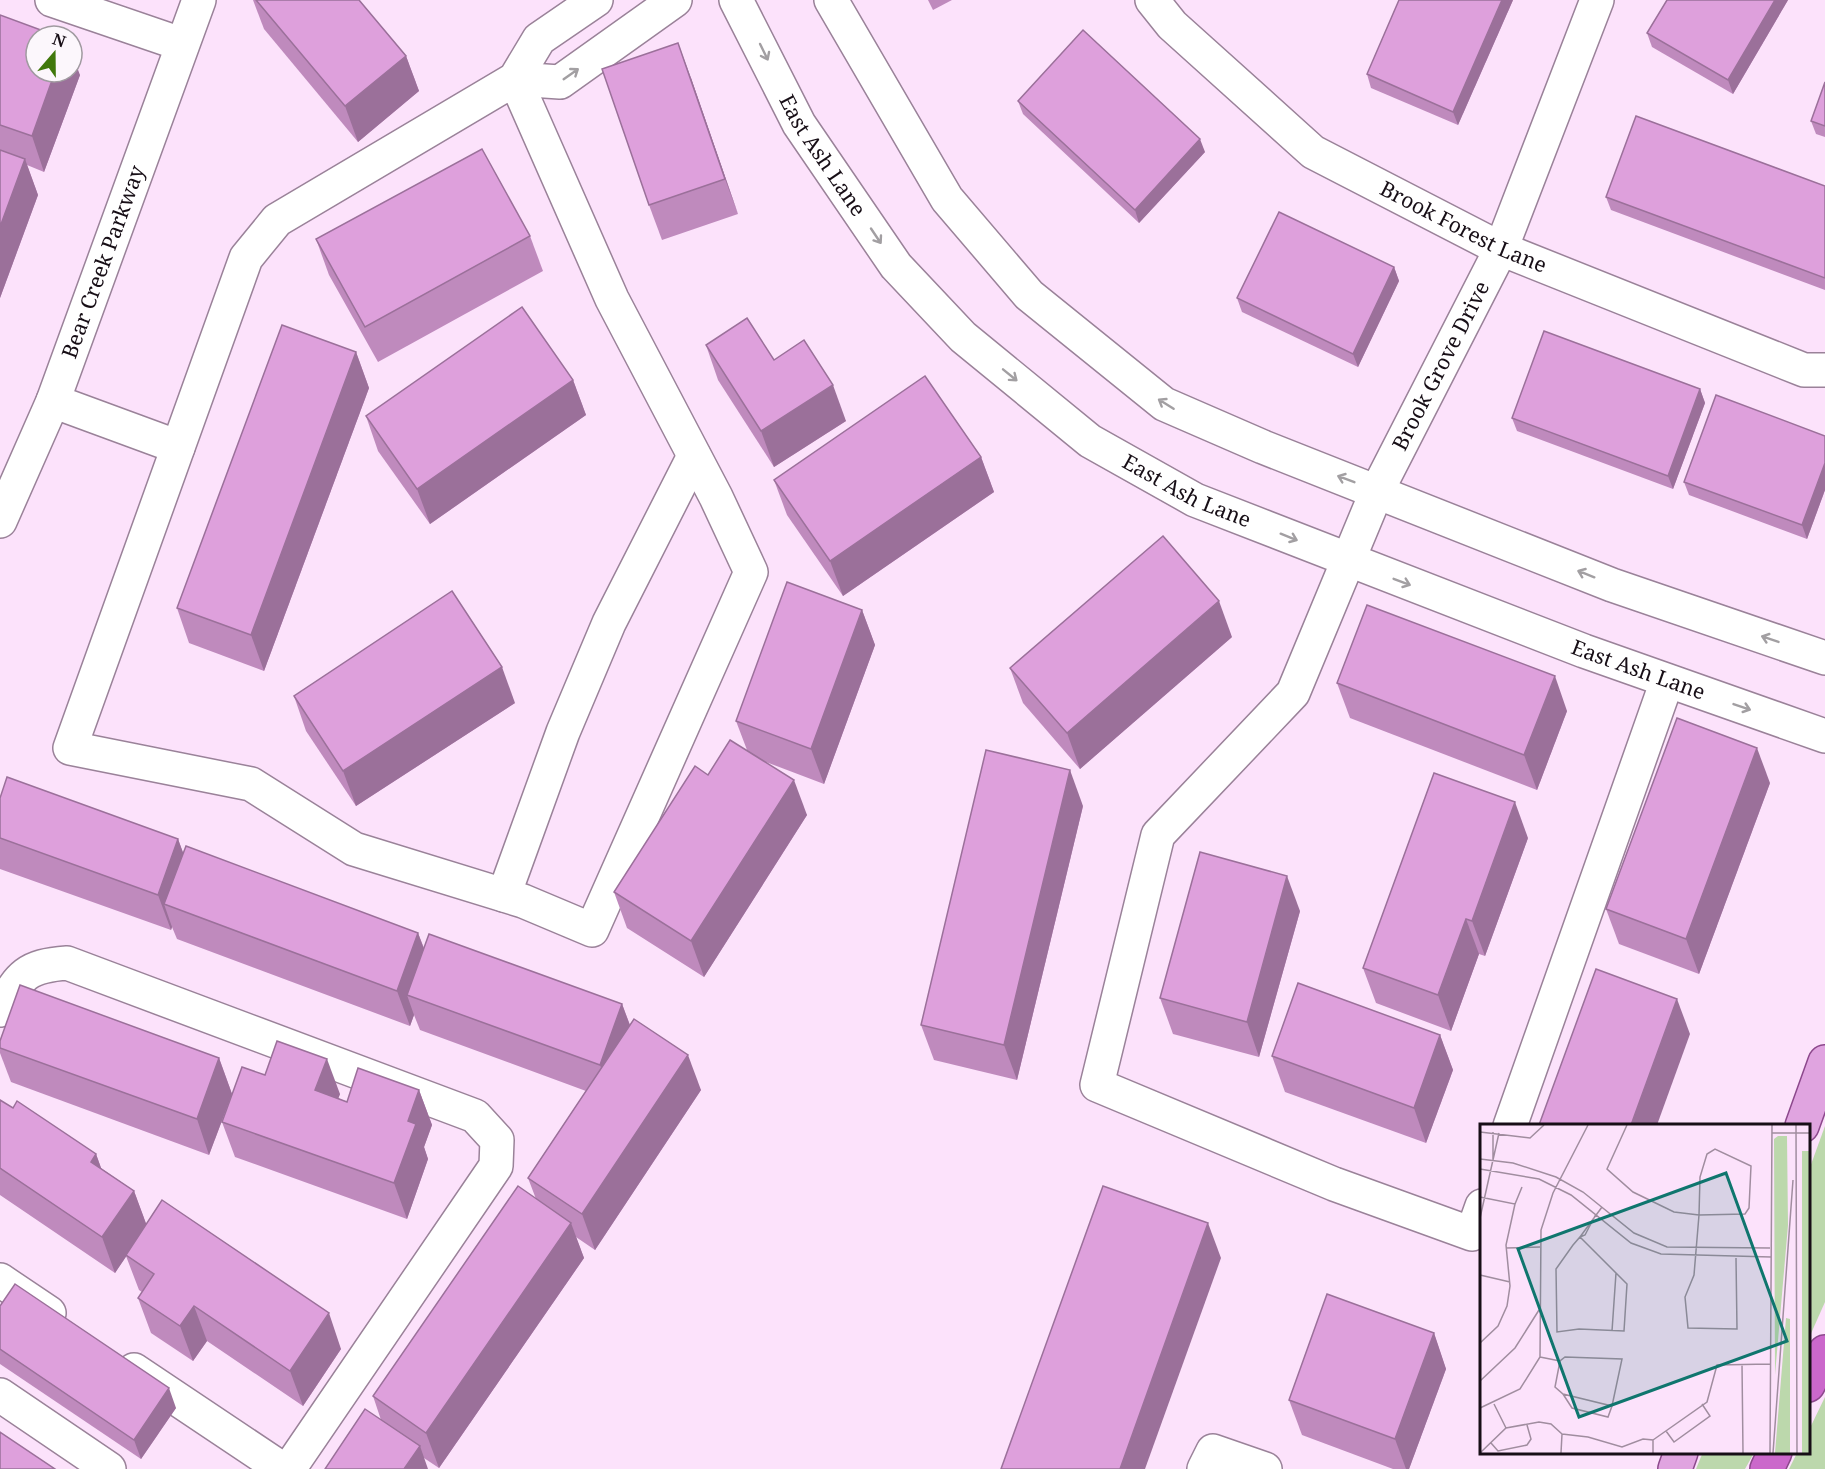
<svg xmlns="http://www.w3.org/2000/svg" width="1825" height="1469" viewBox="0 0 1825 1469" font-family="'Noto Serif',serif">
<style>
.green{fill:#bcd8ac}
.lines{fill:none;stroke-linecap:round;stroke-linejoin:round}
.minor-casing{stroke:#9a8299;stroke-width:36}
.major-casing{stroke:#8c488c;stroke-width:36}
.highway-casing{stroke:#8c488c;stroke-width:36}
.minor{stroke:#fff;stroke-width:33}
.major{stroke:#e0a4e0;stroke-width:33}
.highway{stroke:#cb68cb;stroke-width:33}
.wall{fill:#bf8abd}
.shaded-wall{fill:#9b709a}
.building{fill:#dea0dc;stroke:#9b709a;stroke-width:1.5}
.oneway{stroke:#a29fa2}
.labels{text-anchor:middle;stroke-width:5;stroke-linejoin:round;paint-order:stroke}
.street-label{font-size:21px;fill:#170e16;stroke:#fcf7fc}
.inset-road{fill:none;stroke:#a08d9f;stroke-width:1.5}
.view{fill:#0f766e;fill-opacity:0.15;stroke:#0f766e;stroke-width:3}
.inset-edge{fill:none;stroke:#170e16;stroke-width:3}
</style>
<rect width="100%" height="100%" fill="#fce2fb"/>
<g class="green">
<path d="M1825 1126V1302L1809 1338V1170Z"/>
<path d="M1825 1397V1469H1789L1797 1453 1808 1452 1809 1430Z"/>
<path d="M1703 1452H1754V1453L1745 1469H1696Z"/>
</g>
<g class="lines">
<g class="minor-casing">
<g id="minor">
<path d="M52 0 181 44"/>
<path id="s1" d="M736 0 799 124 896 266 963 337 1090 441 1195 500 1584 651 1825 736"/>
<path d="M831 0 947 199 1029 295 1164 404 1263 447 1612 585 1825 658"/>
<path id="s2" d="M1152 0 1172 25 1313 152 1501 249 1804 370H1825"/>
<path d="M515 79 612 299 716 497 751 572 592 930 523 901 354 849 251 784 70 748 246 258 277 220 515 79 539 39 596 0"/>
<path d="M515 79 560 82 675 0"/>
<path d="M53 401 178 447"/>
<path id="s3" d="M0 521 53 401 199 0"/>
<path d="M504 895 563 732 609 623 694 456"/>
<path d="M0 1010C20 976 25 966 67 963L475 1116 497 1140 496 1166 289 1469"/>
<path d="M1510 1126 1667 681"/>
<path id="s4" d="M1482 1206 1472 1234 1334 1184 1097 1085 1158 835 1293 693 1377 491 1501 249 1597 0"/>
<path d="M0 1280 49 1313"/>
<path d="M134 1370 282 1469"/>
<path d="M0 1395 109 1469"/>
<path d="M1204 1469 1213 1451 1265 1469"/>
</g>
</g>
<g class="major-casing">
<g id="major">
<path d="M1802 1126 1825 1062"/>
<path d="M1675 1469 1681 1452"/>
</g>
</g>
<g class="highway-casing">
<g id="highway">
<path d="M1808 1385 1825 1352"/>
<path d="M1767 1469 1775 1452"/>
</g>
</g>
<use href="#minor" class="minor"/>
<use href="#major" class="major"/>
<use href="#highway" class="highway"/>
</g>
<g class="wall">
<path d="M253 0H359L406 56 419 91 358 142 264 29Z"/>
<path d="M928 0H952L933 10Z"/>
<path d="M1513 0 1458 125 1371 88 1367 74Z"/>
<path d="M1788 0 1733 94 1652 47 1647 33Z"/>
<path d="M0 15 80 75 44 172 27 165 38 195 0 298Z"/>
<path d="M691 78 738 214 662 240 649 205Z"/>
<path d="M1825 82V137L1816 134 1811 121Z"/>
<path d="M1018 101 1205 152 1139 223 1023 114Z"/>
<path d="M1825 186V290L1611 210 1606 197Z"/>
<path d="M530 236 543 271 378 362 329 275 316 239Z"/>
<path d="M1394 267 1399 281 1358 367 1242 312 1237 298Z"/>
<path d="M706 345 774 360 846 421 774 467 718 380Z"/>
<path d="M356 352 369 388 264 671 189 643 177 608Z"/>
<path d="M573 380 586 415 430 524 378 451 366 416Z"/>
<path d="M1700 389 1705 403 1673 489 1517 431 1512 418Z"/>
<path d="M1825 436V490L1807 539 1689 495 1684 482Z"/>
<path d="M981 457 994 492 843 596 787 515 774 480Z"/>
<path d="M862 610 875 645 824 784 766 762 807 815 704 977 627 928 614 892 708 775 747 750 736 721Z"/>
<path d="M1232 637 1080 769 1023 703 1010 668Z"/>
<path d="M1337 683 1567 711 1537 790 1350 718Z"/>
<path d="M294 696 515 703 356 806 306 731Z"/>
<path d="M1770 783 1699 974 1619 944 1606 909Z"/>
<path d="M0 798 178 839 183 853 418 933 424 948 622 1004 630 1025 701 1090 595 1250 576 1237 584 1258 439 1468 424 1458 381 1420 373 1396 536 1199 528 1178 586 1091 420 1030 414 1015 410 1026 177 939 172 927 171 930 0 869Z"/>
<path d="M1083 806 1017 1080 934 1060 921 1025Z"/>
<path d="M1528 838 1485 956 1479 954 1451 1031 1376 1003 1363 968Z"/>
<path d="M1300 911 1259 1057 1173 1034 1160 998Z"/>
<path d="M1440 1035 1453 1070 1426 1143 1285 1092 1272 1056Z"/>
<path d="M0 1041 219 1058 232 1094 209 1155 11 1082 0 1053Z"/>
<path d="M265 1075 340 1094 338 1098 347 1102 419 1090 432 1125 424 1147 428 1159 407 1219 235 1157 222 1122Z"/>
<path d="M0 1100 13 1108 96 1154 101 1168 134 1191 146 1224 341 1349 303 1406 207 1341 193 1361 151 1333 138 1298 142 1292 139 1290 126 1256 115 1273 0 1195Z"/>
<path d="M0 1306 176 1408 141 1459 0 1364Z"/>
<path d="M1434 1333 1446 1369 1409 1469H1393L1302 1435 1289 1400Z"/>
</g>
<g class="shaded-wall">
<path d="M1502 0H1513L1458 125 1453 112Z"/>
<path d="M1775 0H1788L1733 94 1728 80Z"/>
<path d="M678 43 691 78 738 214 725 179Z"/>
<path d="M72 54 80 75 44 172 32 136 55 72H72Z"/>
<path d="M406 56 419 91 358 142 345 106Z"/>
<path d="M1200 139 1205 152 1139 223 1135 210Z"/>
<path d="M25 159 38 195 0 298V227Z"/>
<path d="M1394 267 1399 281 1358 367 1353 354Z"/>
<path d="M356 352 369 388 264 671 251 635Z"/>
<path d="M573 380 586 415 430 524 417 489Z"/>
<path d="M833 385 846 421 774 467 761 431Z"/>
<path d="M1700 389 1705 403 1673 489 1668 476Z"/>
<path d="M981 457 994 492 843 596 830 561Z"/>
<path d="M1825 463V490L1807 539 1802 525Z"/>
<path d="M1219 601 1232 637 1080 769 1067 733Z"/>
<path d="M862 610 875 645 824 784 811 749Z"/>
<path d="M502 667 515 703 356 806 343 771Z"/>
<path d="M1555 676 1567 711 1537 790 1524 755Z"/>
<path d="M1757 748 1770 783 1699 974 1686 939Z"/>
<path d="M1070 770 1083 806 1017 1080 1004 1045Z"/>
<path d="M794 780 807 815 704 977 691 941Z"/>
<path d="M1515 802 1528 838 1485 956 1472 921Z"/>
<path d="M178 839 191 874 164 904 172 927 171 930 158 895Z"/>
<path d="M1287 876 1300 911 1259 1057 1247 1022Z"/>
<path d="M1466 919 1479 954 1451 1031 1438 995Z"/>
<path d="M418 933 431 968 407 995 414 1015 410 1026 397 991Z"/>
<path d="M1677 999 1690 1034 1657 1125H1631Z"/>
<path d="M622 1004 635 1039 613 1100 600 1065Z"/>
<path d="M1440 1035 1453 1070 1426 1143 1414 1108Z"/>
<path d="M688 1055 701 1090 595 1250 582 1214Z"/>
<path d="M219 1058 232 1094 209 1155 197 1119Z"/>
<path d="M327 1059 340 1094 328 1126 315 1090Z"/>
<path d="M419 1090 432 1125 424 1147 428 1159 407 1219 394 1183 408 1121Z"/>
<path d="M96 1154 109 1190 91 1162Z"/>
<path d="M134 1191 147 1226 115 1273 102 1237Z"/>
<path d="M571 1223 584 1258 439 1468 426 1433Z"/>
<path d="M1208 1223 1221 1258 1145 1469H1120Z"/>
<path d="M194 1306 207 1341 193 1361 180 1326Z"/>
<path d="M329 1313 341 1349 303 1406 290 1371Z"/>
<path d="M1434 1333 1446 1369 1409 1469H1406L1395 1439Z"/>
<path d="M169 1388 176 1408 141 1459 134 1440Z"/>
<path d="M420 1446 428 1469H404Z"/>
</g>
<g class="building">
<path d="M256 0H359L406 56 345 106Z"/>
<path d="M1399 0H1502L1453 112 1367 74Z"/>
<path d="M1667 0H1775L1728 80 1647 33Z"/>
<path d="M0 15 57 36H36V72H55L32 136 0 125Z"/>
<path d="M1083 30 1200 139 1135 210 1018 101Z"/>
<path d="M678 43 725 179 649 205 602 69Z"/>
<path d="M1825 82V126L1811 121Z"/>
<path d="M1636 116 1825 186V278L1606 197Z"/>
<path d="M482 149 530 236 365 327 316 239Z"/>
<path d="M0 150 25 159 0 227Z"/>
<path d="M1279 212 1394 267 1353 354 1237 298Z"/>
<path d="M522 307 573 380 417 489 366 416Z"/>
<path d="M747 318 774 360 804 340 833 385 761 431 706 345Z"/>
<path d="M282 325 356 352 251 635 177 608Z"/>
<path d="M1544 331 1700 389 1668 476 1512 418Z"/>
<path d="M925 376 981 457 830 561 774 480Z"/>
<path d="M1716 395 1825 436V463L1802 525 1684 482Z"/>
<path d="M1163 536 1219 601 1067 733 1010 668Z"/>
<path d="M787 582 862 610 811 749 736 721Z"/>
<path d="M452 591 502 667 343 771 294 696Z"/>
<path d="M1367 605 1555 676 1524 755 1337 683Z"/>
<path d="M1677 718 1757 748 1686 939 1606 909Z"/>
<path d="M730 740 794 780 691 941 614 892 695 766 708 775Z"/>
<path d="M986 750 1070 770 1004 1045 921 1025Z"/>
<path d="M1434 773 1515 802 1472 921 1466 919 1438 995 1363 968Z"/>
<path d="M7 777 178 839 158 895 0 838V798Z"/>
<path d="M186 846 418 933 397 991 164 904Z"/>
<path d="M1200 852 1287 876 1247 1022 1160 998Z"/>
<path d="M429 934 622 1004 600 1065 407 995Z"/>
<path d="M1596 969 1677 999 1631 1125H1539Z"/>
<path d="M1298 983 1440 1035 1414 1108 1272 1056Z"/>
<path d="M20 985 219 1058 197 1119 0 1048V1041Z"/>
<path d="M634 1019 688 1055 582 1214 528 1178Z"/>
<path d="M277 1041 327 1059 315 1090 347 1102 358 1068 419 1090 408 1121 416 1124 394 1183 222 1122 242 1067 265 1075Z"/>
<path d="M0 1100 13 1108 17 1101 96 1154 91 1162 134 1191 102 1237 0 1168Z"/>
<path d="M518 1186 571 1223 426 1433 373 1396Z"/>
<path d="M1103 1186 1208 1223 1120 1469H1001Z"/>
<path d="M162 1200 329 1313 290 1371 194 1306 180 1326 138 1298 154 1274 126 1255Z"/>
<path d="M15 1284 169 1388 134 1440 0 1349V1306Z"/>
<path d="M1327 1294 1434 1333 1395 1439 1289 1400Z"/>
<path d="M365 1409 420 1446 404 1469H325Z"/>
<path d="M0 1432 55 1469H0Z"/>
</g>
<defs><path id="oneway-shaft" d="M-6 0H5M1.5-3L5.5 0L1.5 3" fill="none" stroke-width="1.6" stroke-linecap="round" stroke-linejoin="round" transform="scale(1.5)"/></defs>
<g class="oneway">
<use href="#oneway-shaft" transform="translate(764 52) rotate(64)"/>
<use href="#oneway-shaft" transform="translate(571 74) rotate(-35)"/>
<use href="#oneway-shaft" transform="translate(876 236) rotate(56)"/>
<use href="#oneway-shaft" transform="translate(1010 375) rotate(39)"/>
<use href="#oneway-shaft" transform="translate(1166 404) rotate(-148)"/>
<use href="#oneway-shaft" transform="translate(1346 479) rotate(-159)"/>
<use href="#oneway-shaft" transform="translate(1289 537) rotate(22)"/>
<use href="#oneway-shaft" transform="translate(1586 574) rotate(-158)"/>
<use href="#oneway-shaft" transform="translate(1402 582) rotate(21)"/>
<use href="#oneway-shaft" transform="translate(1770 639) rotate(-161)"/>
<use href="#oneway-shaft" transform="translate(1742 707) rotate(19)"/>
</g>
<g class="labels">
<g class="street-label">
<text dy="7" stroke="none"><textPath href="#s1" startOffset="178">East Ash Lane</textPath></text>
<text dy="7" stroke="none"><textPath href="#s2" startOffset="390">Brook Forest Lane</textPath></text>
<text dy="7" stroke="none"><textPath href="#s3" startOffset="279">Bear Creek Parkway</textPath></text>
<text dy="7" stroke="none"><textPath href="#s4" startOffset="1246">Brook Grove Drive</textPath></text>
<text dy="7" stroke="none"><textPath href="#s1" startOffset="682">East Ash Lane</textPath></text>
<text dy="7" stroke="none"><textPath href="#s1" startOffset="1168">East Ash Lane</textPath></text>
</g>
</g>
<g transform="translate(1480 1124)">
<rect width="330" height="330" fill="#fce2fb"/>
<path d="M298 12H307L308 101 295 251 294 15ZM322 27H330V329H322ZM306 194 310 195V329H295Z" fill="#bcd8ac"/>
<path class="inset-road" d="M147 1 127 45 153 68 194 88 219 91 265 90 269 84 271 42 235 25 227 30 220 53 219 91 214 151 205 173 208 204 257 205 256 134M316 1 317 329M0 8 50 14 64 1M13 8V35M292 9H330M0 35 33 39 76 53 103 68 154 109 187 123 290 124M0 45 59 55 91 71 151 119 181 130 291 133M0 73 35 80 26 121 30 162 27 182 18 202 0 219M35 80 42 63M0 94 19 9M100 113 147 160 144 207 99 205 77 208 76 145 93 121 100 113 105 111 116 90M100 113 122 83M26 124 60 123M0 151 30 158M132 207 136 149M60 233 80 237M85 233 142 235 132 282 83 270 75 263 80 237ZM262 240 263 329M0 257 35 224 59 186M83 270 92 284 128 293 132 282M14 280 26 304M0 284 40 265 60 233 61 106 73 69 108 1M186 307 194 318 230 292 222 280M82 310 108 313 142 323 163 315 173 316V329M173 316 227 278 237 241 290 240M11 319 18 327 47 321 51 315 47 301M0 329 26 304 59 298 71 300 82 310 81 329M290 329 292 1M293 329 313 56"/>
<path class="view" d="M246 49 307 217 99 293 38 125Z"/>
<rect width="330" height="330" class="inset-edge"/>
</g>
<g transform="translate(54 54) rotate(20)"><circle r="28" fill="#fcf7fc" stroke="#a09aa0" stroke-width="1.5"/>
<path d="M0-4.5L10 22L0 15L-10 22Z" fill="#40780b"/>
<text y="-9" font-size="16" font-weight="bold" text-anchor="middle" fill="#170e16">N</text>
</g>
</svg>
